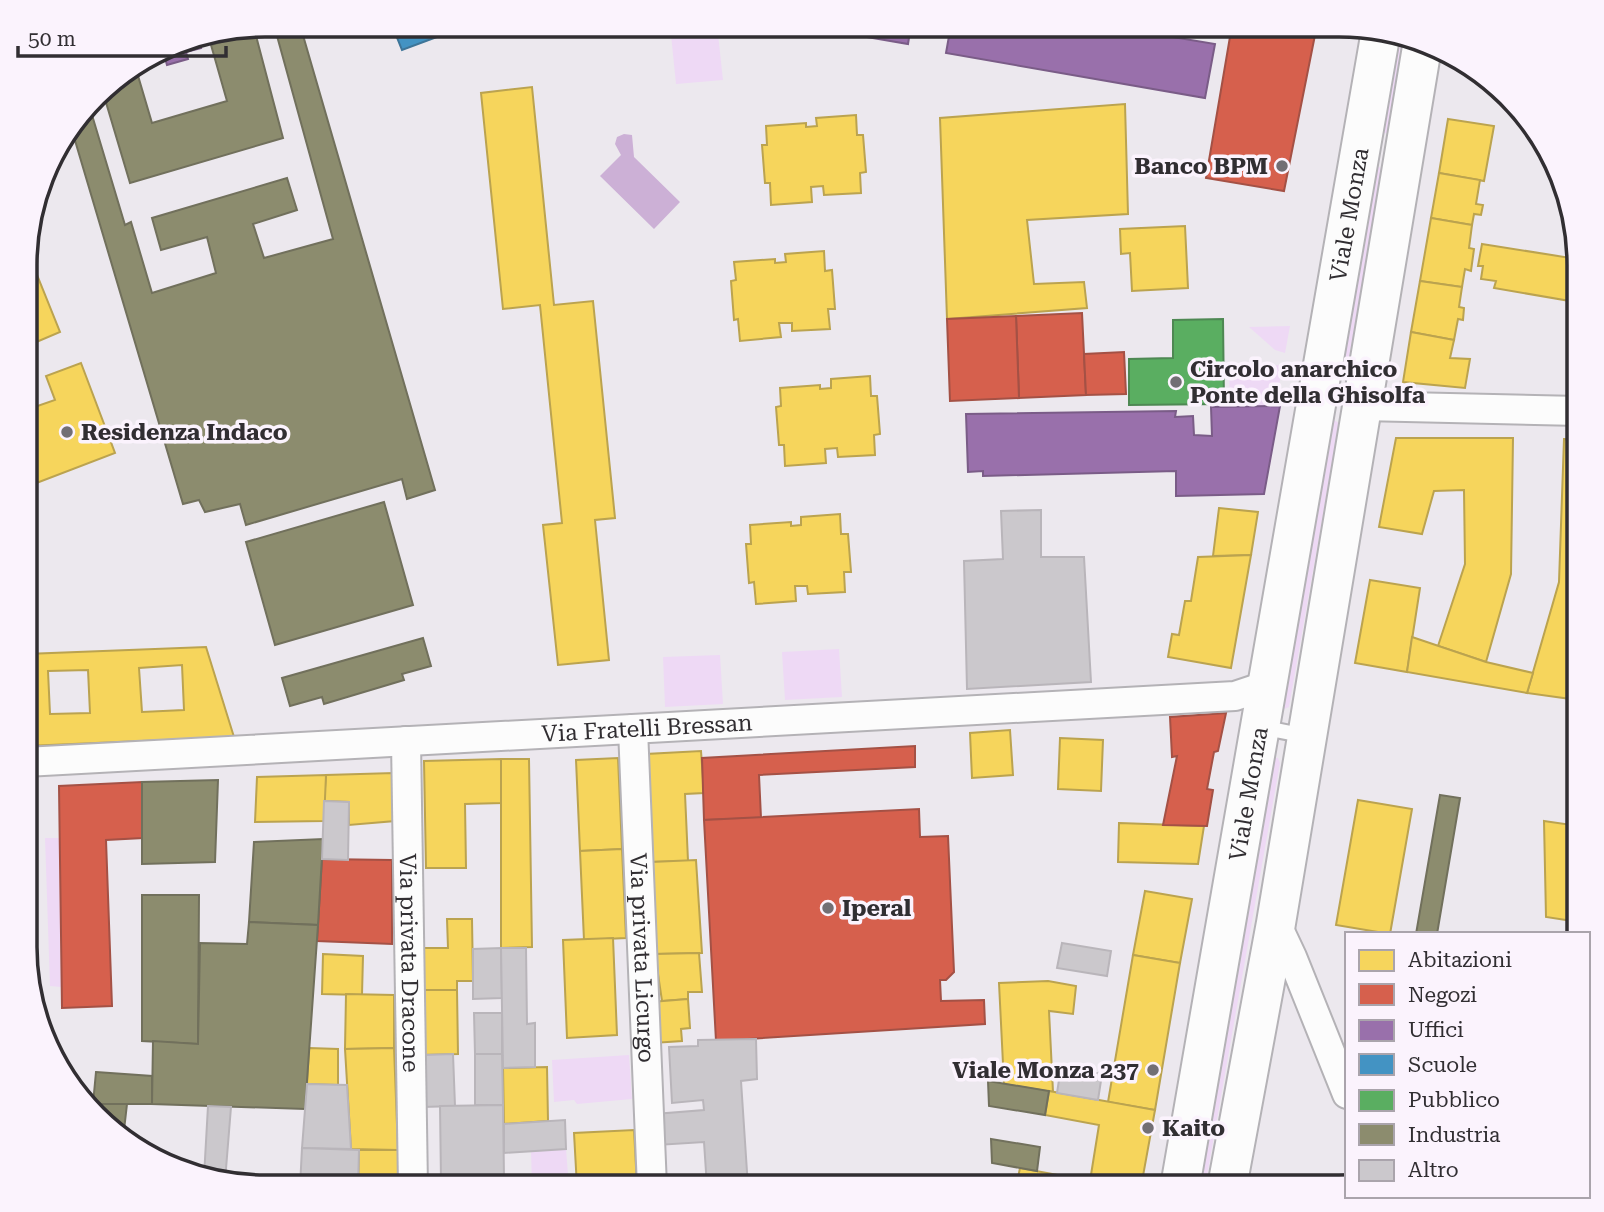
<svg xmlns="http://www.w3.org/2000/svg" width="1604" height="1212" viewBox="0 0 1604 1212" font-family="'Roboto Serif',serif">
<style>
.green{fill:#eed9f5}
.water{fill:#ccb0d6}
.homes{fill:#f6d55c;stroke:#bba34f;stroke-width:2;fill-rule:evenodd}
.shops{fill:#d6604d;stroke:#a45145;stroke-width:2}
.offices{fill:#9970ab;stroke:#7a5c87;stroke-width:2}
.schools{fill:#4393c3;stroke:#3e7598;stroke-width:2}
.public{fill:#5aae61;stroke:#4e8853;stroke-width:2}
.industry{fill:#8c8c6e;stroke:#71705c;stroke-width:2}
.building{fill:#cbc8cc;stroke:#b9b5ba;stroke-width:2}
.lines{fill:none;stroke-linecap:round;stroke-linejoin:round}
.service-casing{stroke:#b4b2b6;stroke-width:18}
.minor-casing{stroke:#b4b2b6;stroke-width:32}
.primary-casing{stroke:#b4b2b6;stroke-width:42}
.service{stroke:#fcfcfc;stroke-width:14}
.minor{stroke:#fcfcfc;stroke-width:28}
.primary{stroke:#fcfcfc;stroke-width:38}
.poi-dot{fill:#726f74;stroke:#fbf3fd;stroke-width:2.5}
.labels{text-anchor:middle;stroke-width:7;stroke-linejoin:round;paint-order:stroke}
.poi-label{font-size:23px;font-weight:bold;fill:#312e32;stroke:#fbf3fd;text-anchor:start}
.street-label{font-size:23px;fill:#312e32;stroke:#fbf3fd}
.rim{fill:none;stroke:#312e32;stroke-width:3.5}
</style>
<rect width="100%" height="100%" fill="#ece8ee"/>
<g class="green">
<path d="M670 25H717L723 80 676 84Z"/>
<path d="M1397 35 1407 37 1391 131 1383 134 1380 129Z"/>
<path d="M1380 167 1382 172 1346 374 1340 376 1376 168Z"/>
<path d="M1290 326 1285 353 1275 350 1249 327Z"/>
<path d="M1283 365 1275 406 1230 407 1229 367Z"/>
<path d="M1332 419 1339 423 1289 707 1282 710Z"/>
<path d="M839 649 842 697 785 700 782 652Z"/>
<path d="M720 655 723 704 665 707 663 657Z"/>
<path d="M1273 757 1278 758 1280 763 1205 1187H1194Z"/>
<path d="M45 838H59L61 987 50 986Z"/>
<path d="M25 880H34L37 977H29L25 964Z"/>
<path d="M629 1055 632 1099 577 1104 574 1100 554 1102 552 1060Z"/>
<path d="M566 1149 569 1187H532L531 1151Z"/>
</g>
<path class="water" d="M624 134 632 135 634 157 680 202 654 229 600 176 621 155 615 144 617 137Z"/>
<g class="homes">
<path d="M532 87 554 305 593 301 615 518 595 520 609 660 558 665 543 525 562 523 540 305 503 309 481 93Z"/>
<path d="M1125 104 1128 214 1027 220 1034 284 1084 282 1087 308 947 319 940 118Z"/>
<path d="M856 115 857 135H863L866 172 860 173 861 193 824 195 823 186 811 187 812 202 771 205 770 183H765L762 145H767L766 126 806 123V127L817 126 816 118Z"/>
<path d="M1448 119 1494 126 1484 181 1439 173Z"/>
<path d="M1439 173 1480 180 1476 204 1483 205 1481 215 1474 214 1472 225 1431 218Z"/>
<path d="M1431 218 1472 225 1469 248 1474 249 1471 271 1465 269 1462 287 1420 281Z"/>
<path d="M1185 226 1188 288 1132 291 1130 253 1121 254 1120 229Z"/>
<path d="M1482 244 1577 259 1570 301 1494 288 1496 281 1481 279 1483 266H1478Z"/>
<path d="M27 250 60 332 27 346 26 345Z"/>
<path d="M824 251 825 271 832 270 835 309H828L830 329 792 331V323H779L781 337 740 341 738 319 734 320 731 281 736 280 734 262 775 259V263L786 262 785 254Z"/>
<path d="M1420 281 1462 287 1459 307 1464 308 1463 320 1458 319 1454 340 1411 332Z"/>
<path d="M1411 332 1454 340 1450 358 1470 359 1465 388 1403 382Z"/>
<path d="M81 363 115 453 26 487V410L55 400 46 376Z"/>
<path d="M870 376 871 396H877L880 434 874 435 875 455 838 457 837 448 825 449 826 463 785 466 784 445H779L776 407 781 406 780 388 820 385V389L831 388V379Z"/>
<path d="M1396 438H1513L1511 574 1486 662 1438 646 1465 564 1464 490 1434 491 1422 534 1379 527Z"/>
<path d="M1564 439 1579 440 1578 700 1527 693 1559 582Z"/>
<path d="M1219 508 1258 512 1251 555 1213 556Z"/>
<path d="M840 514 841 534H848L851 572H844L845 592 808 594 807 586H795L796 601 756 604 754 582 749 583 746 544H751L750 525 791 522V526L801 525V517Z"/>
<path d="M1251 555 1231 668 1168 657 1172 634 1179 635 1185 601H1191L1198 557Z"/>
<path d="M1370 580 1420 588 1407 672 1355 663Z"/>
<path d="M1412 637 1486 662 1533 673 1527 693 1407 672Z"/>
<path d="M206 647 234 737 26 746V654ZM182 665 184 710 142 712 139 668ZM88 670 90 713 50 714 48 671Z"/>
<path d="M1010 730 1013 775 972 778 970 733Z"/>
<path d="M1060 738 1103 740 1101 791 1058 789Z"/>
<path d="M701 751 704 793 685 794 688 861 651 862 646 754Z"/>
<path d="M618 758 622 849 580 851 576 760Z"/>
<path d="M501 759 502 803 465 804 466 868H426L424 761Z"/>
<path d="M501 759H529L532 947 501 948Z"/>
<path d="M394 773 395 821 349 825V802L324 801 326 775Z"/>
<path d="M326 775 324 821 255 822 257 777Z"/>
<path d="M1358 800 1412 809 1390 934 1336 925Z"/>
<path d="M1544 821 1579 826V922L1546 917Z"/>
<path d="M1119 823 1204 826 1198 864 1118 862Z"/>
<path d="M622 849 626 938 584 940 580 851Z"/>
<path d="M696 860 702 953 655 954 651 862Z"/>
<path d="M1145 891 1192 899 1180 963 1133 955Z"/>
<path d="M447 919H472L473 981H457V990H422L421 948H448Z"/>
<path d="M613 938 617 1035 567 1038 563 940Z"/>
<path d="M699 953 702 992H688V999L662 1001 655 954Z"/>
<path d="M323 954 363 956 362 995 322 994Z"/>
<path d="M1133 955 1180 963 1155 1110 1108 1102Z"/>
<path d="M1048 981 1076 986 1073 1014 1049 1011 1053 1092 1004 1084 999 983Z"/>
<path d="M422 990H457L458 1054 423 1055Z"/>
<path d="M346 994 394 995V1048L345 1049Z"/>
<path d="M688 999 690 1028 681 1029 682 1041 653 1043 651 1002Z"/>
<path d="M309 1048 338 1049V1085L307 1084Z"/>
<path d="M394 1048 398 1150 351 1149 345 1049Z"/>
<path d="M547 1067 548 1121 504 1124 503 1068Z"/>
<path d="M1049 1091 1155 1110 1141 1187 1090 1181 1099 1125 1045 1115Z"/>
<path d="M634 1130 637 1185 577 1187 574 1133Z"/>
<path d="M359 1150H398V1187H358Z"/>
<path d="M1020 1168 1058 1175 1056 1187H1016Z"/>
</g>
<g class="shops">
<path d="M1232 25H1317L1284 191 1206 178Z"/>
<path d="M1082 313 1086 395 1019 398 1016 316Z"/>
<path d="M1016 316 1019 398 950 401 947 319Z"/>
<path d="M1124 352 1126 394 1086 395 1084 354Z"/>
<path d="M1226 713 1218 751 1214 752 1207 789 1213 790 1207 826 1163 825 1177 756 1172 757 1170 717Z"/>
<path d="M915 746V767L759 775 761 818 704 820 702 758Z"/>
<path d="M142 782 143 838 106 840 112 1006 62 1008 59 786Z"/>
<path d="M919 809 920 837 948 836 954 972 946 980H940L941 1001 984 1000 985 1024 716 1041 704 820Z"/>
<path d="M322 859 392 860V944L317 941Z"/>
</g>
<g class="offices">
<path d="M857 25H911L908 44 855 35Z"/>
<path d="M951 25H1101L1215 44 1205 98 946 53Z"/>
<path d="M197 36 201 48 186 52 188 59 167 65 165 58 150 62 149 59 187 37Z"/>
<path d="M1280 406 1264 494 1176 496V471L983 476V471L968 472 966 414 1176 411 1175 417 1193 416 1194 435 1212 436 1211 407Z"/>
</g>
<path class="schools" d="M392 25H469L402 50Z"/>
<path class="public" d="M1223 319 1224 404 1129 405V359L1173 358V320Z"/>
<g class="industry">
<path d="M274 25H300L435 490 407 499 402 479 246 525 240 504 205 512 199 500 183 504 71 127 89 105 125 225 131 222 152 293 216 273 207 237 161 250 152 218 287 178 297 210 253 224 264 258 333 239Z"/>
<path d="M255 32 283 138 130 183 102 89 107 84 136 69 152 123 227 101 211 45Z"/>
<path d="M384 502 413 605 275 645 246 542Z"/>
<path d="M423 638 431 666 402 674 404 680 324 704 322 697 290 706 282 678Z"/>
<path d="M218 780 215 862 142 864V782Z"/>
<path d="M1440 795 1460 798 1437 934H1416Z"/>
<path d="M323 839 318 925 249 922 254 842Z"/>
<path d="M142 895H199L198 1044 142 1041Z"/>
<path d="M249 922 318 925 305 1109 152 1104 153 1041 198 1044 200 943 247 944Z"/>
<path d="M96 1072 152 1076V1104H93Z"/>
<path d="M988 1081 1049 1091 1045 1115 989 1106Z"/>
<path d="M93 1104H127L123 1139 107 1128 92 1109Z"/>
<path d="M991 1139 1040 1147 1037 1171 992 1163Z"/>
</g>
<g class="building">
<path d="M1041 510V557H1084L1091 682 967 689 964 561 1003 559 1001 511Z"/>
<path d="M324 801 349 802 348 860 322 859Z"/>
<path d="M1062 943 1111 951 1107 976 1057 968Z"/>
<path d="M501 948 502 998 473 999V949Z"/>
<path d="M501 948H526L527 1024 535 1023V1067L503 1068Z"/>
<path d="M474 1013H502V1054H475Z"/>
<path d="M756 1039 757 1079 741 1081 748 1187H707L704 1142 657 1145 655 1114 704 1110 703 1100 672 1103 669 1047 698 1046V1040Z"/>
<path d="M453 1054 455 1106 423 1107V1055Z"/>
<path d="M475 1054H502L503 1105H475Z"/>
<path d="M1061 1067 1102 1074 1098 1100 1057 1093Z"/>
<path d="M307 1084 347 1085 351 1149 302 1148Z"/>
<path d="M503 1105 504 1179 441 1180 440 1106Z"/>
<path d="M208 1106 231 1107 225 1181 204 1177Z"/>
<path d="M565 1120 566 1149 504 1153V1124Z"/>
<path d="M302 1148 359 1150 358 1187H300Z"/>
<rect x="504" y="1179" width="24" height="8"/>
</g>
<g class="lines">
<g class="service-casing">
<path id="service" d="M1260 727 1306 736"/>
</g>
<g class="minor-casing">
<g id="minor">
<path d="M1362 406 1579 411"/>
<path id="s1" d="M633 729 652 1187"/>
<path id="s2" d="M406 741 413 1187"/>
<path id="s3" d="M25 762 1235 696 1268 685"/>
<path d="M1276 923 1292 957 1347 1094"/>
</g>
</g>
<g class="primary-casing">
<g id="primary">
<path id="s4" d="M1180 1187 1381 31"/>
<path d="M1227 1187 1276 923 1423 41"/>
</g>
</g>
<use href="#service" class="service"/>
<use href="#minor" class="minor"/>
<use href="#primary" class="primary"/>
</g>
<g class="poi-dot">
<circle cx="1282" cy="166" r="7"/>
<circle cx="1176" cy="382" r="7"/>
<circle cx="67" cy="432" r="7"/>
<circle cx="828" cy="908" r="7"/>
<circle cx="1153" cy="1070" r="7"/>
<circle cx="1148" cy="1128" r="7"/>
</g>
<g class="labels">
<g class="poi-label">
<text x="1268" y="174" text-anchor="end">Banco BPM</text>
<text x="1190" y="377">Circolo anarchico<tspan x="1190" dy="26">Ponte della Ghisolfa</tspan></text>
<text x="81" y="440">Residenza Indaco</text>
<text x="842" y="916">Iperal</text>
<text x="1139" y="1078" text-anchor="end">Viale Monza 237</text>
<text x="1162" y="1136">Kaito</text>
</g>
<g class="street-label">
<text dy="8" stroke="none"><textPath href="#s4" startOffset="987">Viale Monza</textPath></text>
<text dy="8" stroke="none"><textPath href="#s3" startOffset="623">Via Fratelli Bressan</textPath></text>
<text dy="8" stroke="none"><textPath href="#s4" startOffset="399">Viale Monza</textPath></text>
<text dy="8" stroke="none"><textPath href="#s1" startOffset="229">Via privata Licurgo</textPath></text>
<text dy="8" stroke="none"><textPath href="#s2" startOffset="222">Via privata Dracone</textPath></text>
</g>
</g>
<path d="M0 0H1604V1212H0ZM265 37H1339A228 228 0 0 1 1567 265V947A228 228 0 0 1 1339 1175H265A228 228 0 0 1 37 947V265A228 228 0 0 1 265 37Z" fill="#fbf3fd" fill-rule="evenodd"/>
<path class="rim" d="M265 37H1339A228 228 0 0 1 1567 265V947A228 228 0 0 1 1339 1175H265A228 228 0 0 1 37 947V265A228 228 0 0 1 265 37Z"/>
<rect x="1345" y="932" width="245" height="266" fill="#fbf3fd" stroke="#aaa4ac" stroke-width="2"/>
<rect x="1359" y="950" width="35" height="21" fill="#f6d55c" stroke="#aaa4ac" stroke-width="2"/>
<text x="1408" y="967" font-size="21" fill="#312e32">Abitazioni</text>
<rect x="1359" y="984" width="35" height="21" fill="#d6604d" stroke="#aaa4ac" stroke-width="2"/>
<text x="1408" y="1002" font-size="21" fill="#312e32">Negozi</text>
<rect x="1359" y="1020" width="35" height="21" fill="#9970ab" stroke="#aaa4ac" stroke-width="2"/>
<text x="1408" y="1037" font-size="21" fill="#312e32">Uffici</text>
<rect x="1359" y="1054" width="35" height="21" fill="#4393c3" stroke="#aaa4ac" stroke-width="2"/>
<text x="1408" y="1072" font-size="21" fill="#312e32">Scuole</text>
<rect x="1359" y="1090" width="35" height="21" fill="#5aae61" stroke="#aaa4ac" stroke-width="2"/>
<text x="1408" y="1107" font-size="21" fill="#312e32">Pubblico</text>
<rect x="1359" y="1124" width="35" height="21" fill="#8c8c6e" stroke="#aaa4ac" stroke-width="2"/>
<text x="1408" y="1142" font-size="21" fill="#312e32">Industria</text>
<rect x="1359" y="1160" width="35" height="21" fill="#cbc8cc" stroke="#aaa4ac" stroke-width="2"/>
<text x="1408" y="1177" font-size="21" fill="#312e32">Altro</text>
<path d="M18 46v10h208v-10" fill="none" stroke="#312e32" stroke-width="3.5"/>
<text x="28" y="46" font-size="21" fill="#312e32" stroke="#fbf3fd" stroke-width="5" paint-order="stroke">50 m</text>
</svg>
